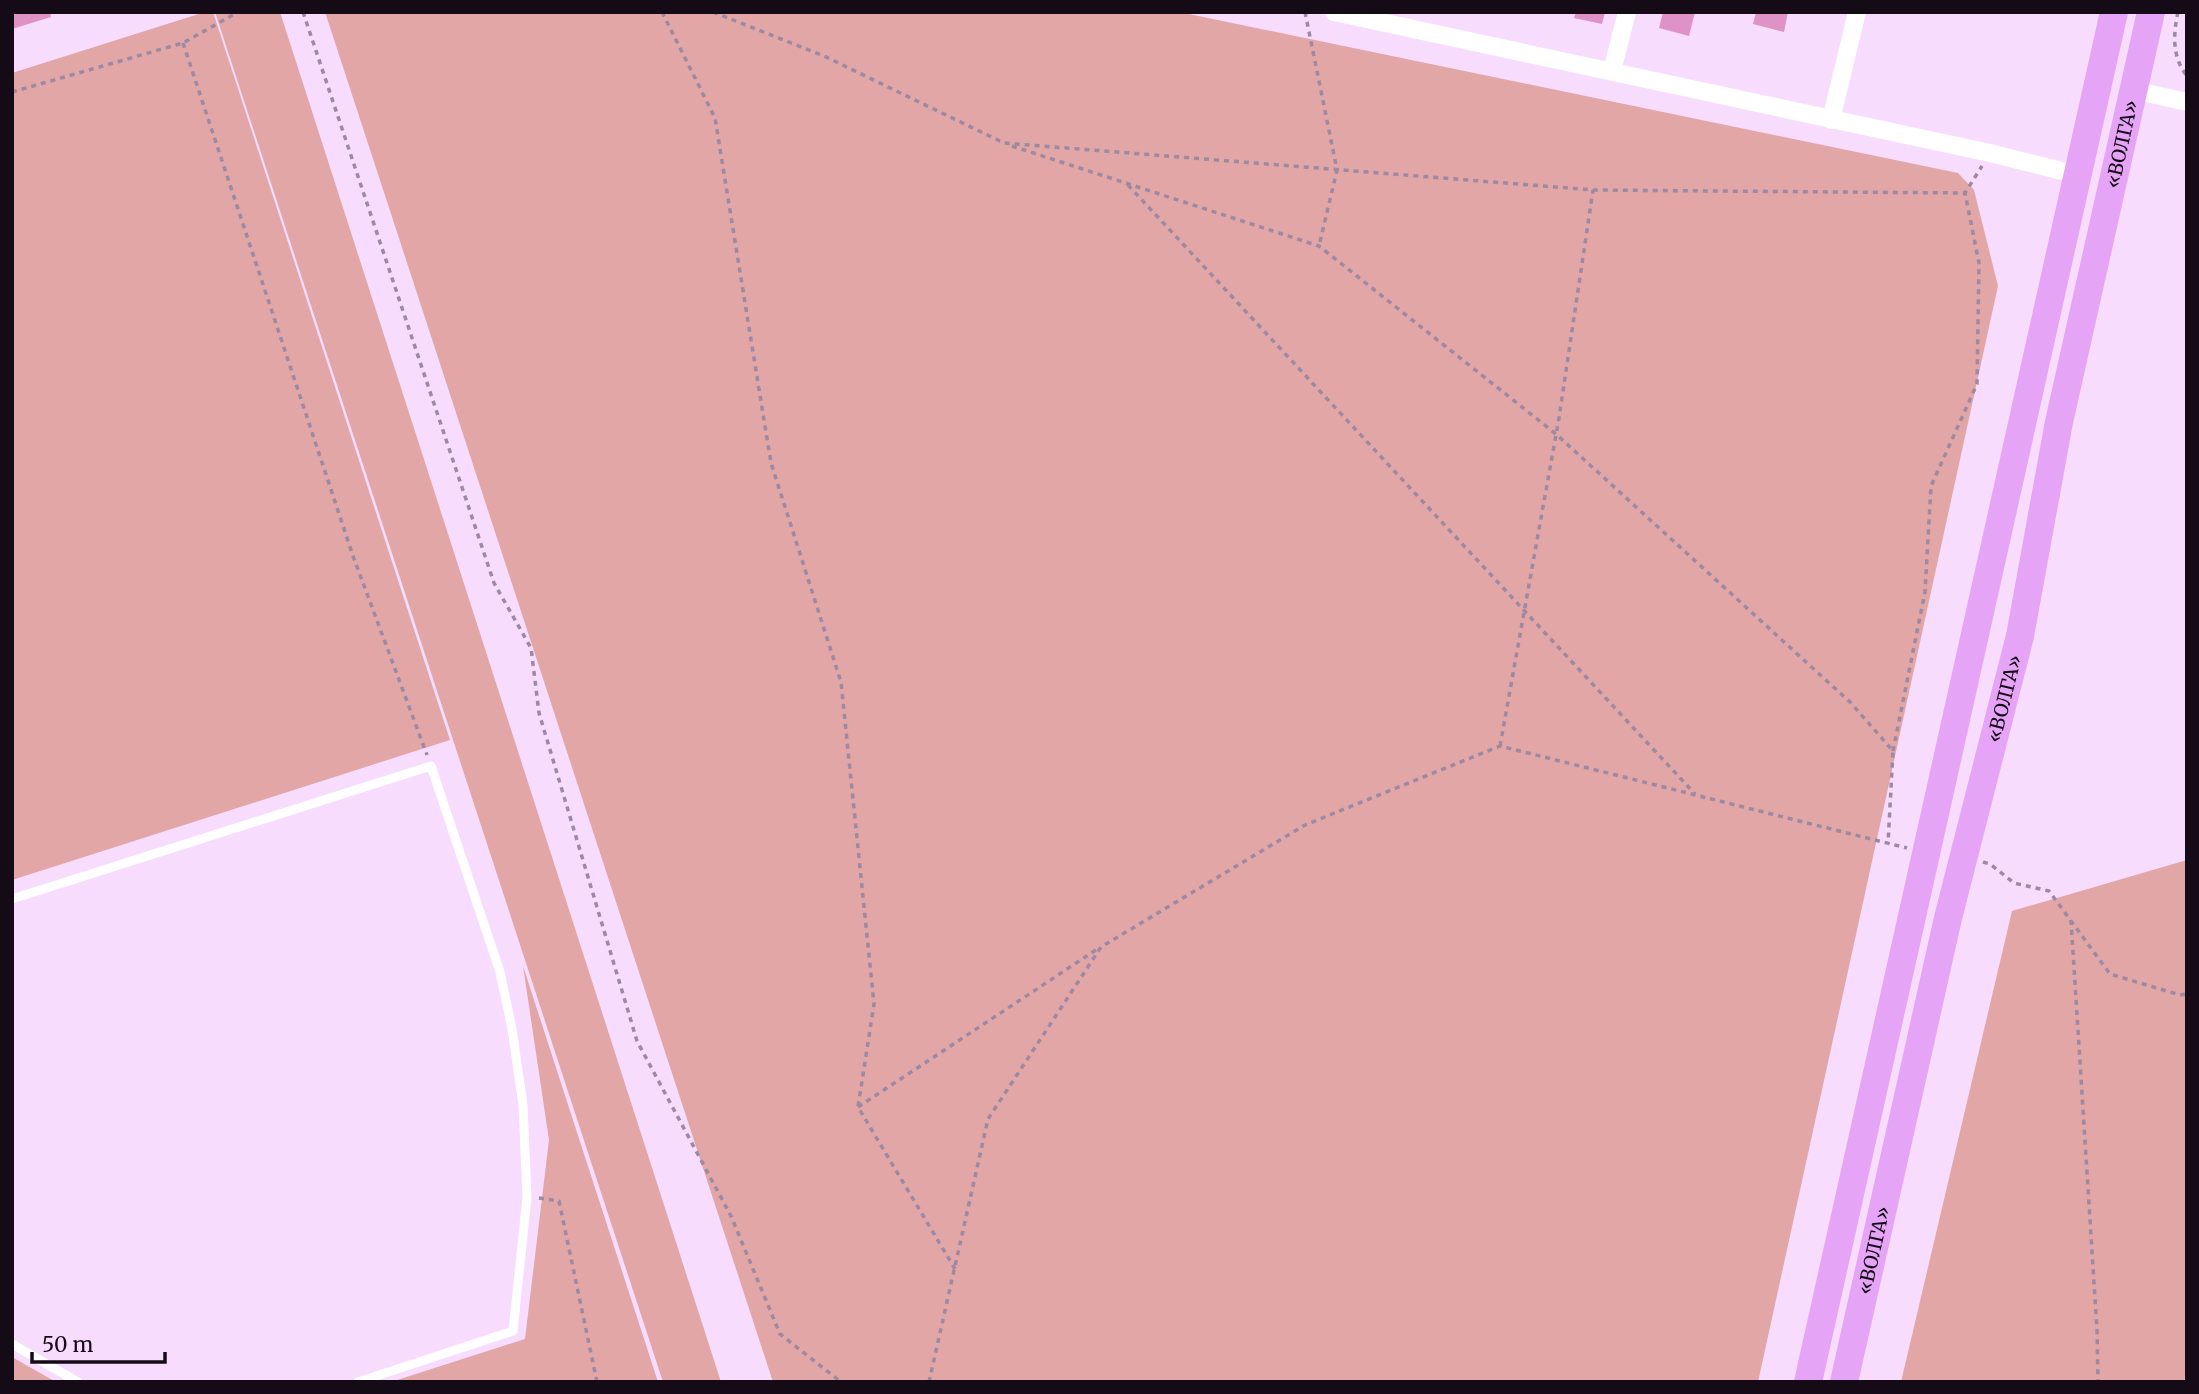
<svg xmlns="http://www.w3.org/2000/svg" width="2199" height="1394" viewBox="0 0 2199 1394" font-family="Merriweather,serif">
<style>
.green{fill:#e1a6a5}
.building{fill:#de92c6}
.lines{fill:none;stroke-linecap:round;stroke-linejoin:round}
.path{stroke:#9d89a2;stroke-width:3.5;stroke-dasharray:5 5;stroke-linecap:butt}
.service{stroke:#fff;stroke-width:9}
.minor{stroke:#fff;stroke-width:18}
.trunk{stroke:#e6a4f6;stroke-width:28}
.labels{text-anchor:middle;stroke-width:6;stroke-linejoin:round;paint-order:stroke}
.street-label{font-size:19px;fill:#140b16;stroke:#f7dcfe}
</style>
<rect width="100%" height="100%" fill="#f7dcfe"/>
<g class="green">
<path d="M205 12H213L450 740 12 880V73Z"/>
<path d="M215 12H280L721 1382H663Z"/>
<path d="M325 12H1179L1958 173 1974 190 1998 286 1758 1382H773Z"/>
<path d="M2187 860V1382H1901L2012 911Z"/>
<path d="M523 966 658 1382H391L525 1339 549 1140Z"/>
<path d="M12 1357 56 1382H12Z"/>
</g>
<g class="building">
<path d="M12 12H50L51 17 12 29Z"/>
<path d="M1576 12H1605L1602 24 1574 18Z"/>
<path d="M1663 12H1695L1689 36 1659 28Z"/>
<path d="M1756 12H1788L1784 32 1753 24Z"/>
</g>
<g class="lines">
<g class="path">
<path d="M303 12 494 583 531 648 539 713 637 1041 731 1216 780 1334 841 1382"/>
<path d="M662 12 715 118 771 463 841 682 874 1004 858 1107 955 1269"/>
<path d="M713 12 824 56 1004 143 1593 190 1965 193 1982 166"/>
<path d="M1305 12 1337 170 1319 246"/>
<path d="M2178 12C2173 35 2172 57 2187 76"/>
<path d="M183 43 353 556 427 755"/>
<path d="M12 92 183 43 238 12"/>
<path d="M1012 146 1319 246 1556 434 1851 703 1893 751 1888 844"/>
<path d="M1128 185 1695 794"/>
<path d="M1500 746 1559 418 1593 190"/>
<path d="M1893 751 1925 592 1931 486 1977 384 1979 263 1965 193"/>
<path d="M1983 862 1990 864 2014 883 2049 891 2110 974 2180 995 2187 994"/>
<path d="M2071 920 2097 1330 2098 1382"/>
<path d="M858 1107 1099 948"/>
<path d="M539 1198 559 1201 597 1382"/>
<path d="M929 1382 988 1119 1101 947 1305 825 1500 746 1907 848"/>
</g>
<g class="service">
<path d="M12 899 431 766 500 972 512 1029 523 1105 527 1197 513 1331 358 1382"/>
<path d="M12 1344 78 1382"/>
</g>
<g class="minor">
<path d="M1334 12 1990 153 2078 175"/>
<path d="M1612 71 1627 12"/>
<path d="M2133 90 2187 102"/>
<path d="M1831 120 1857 12"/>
</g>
<g class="trunk">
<path d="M1808 1382 2114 12"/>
<path id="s1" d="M1844 1382 1948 918 2020 636 2059 422 2151 12"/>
</g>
</g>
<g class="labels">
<g class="street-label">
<text dy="7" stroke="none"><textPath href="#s1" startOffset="1269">«ВОЛГА»</textPath></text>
<text dy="7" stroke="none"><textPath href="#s1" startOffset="702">«ВОЛГА»</textPath></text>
<text dy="7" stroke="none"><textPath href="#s1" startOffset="135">«ВОЛГА»</textPath></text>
</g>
</g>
<rect width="2199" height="1394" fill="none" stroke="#140b16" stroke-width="28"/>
<path d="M32 1352v10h133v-10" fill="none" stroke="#140b16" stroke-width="3.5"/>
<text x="42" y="1352" font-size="21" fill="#140b16" stroke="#f7dcfe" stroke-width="5" paint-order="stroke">50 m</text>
</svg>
